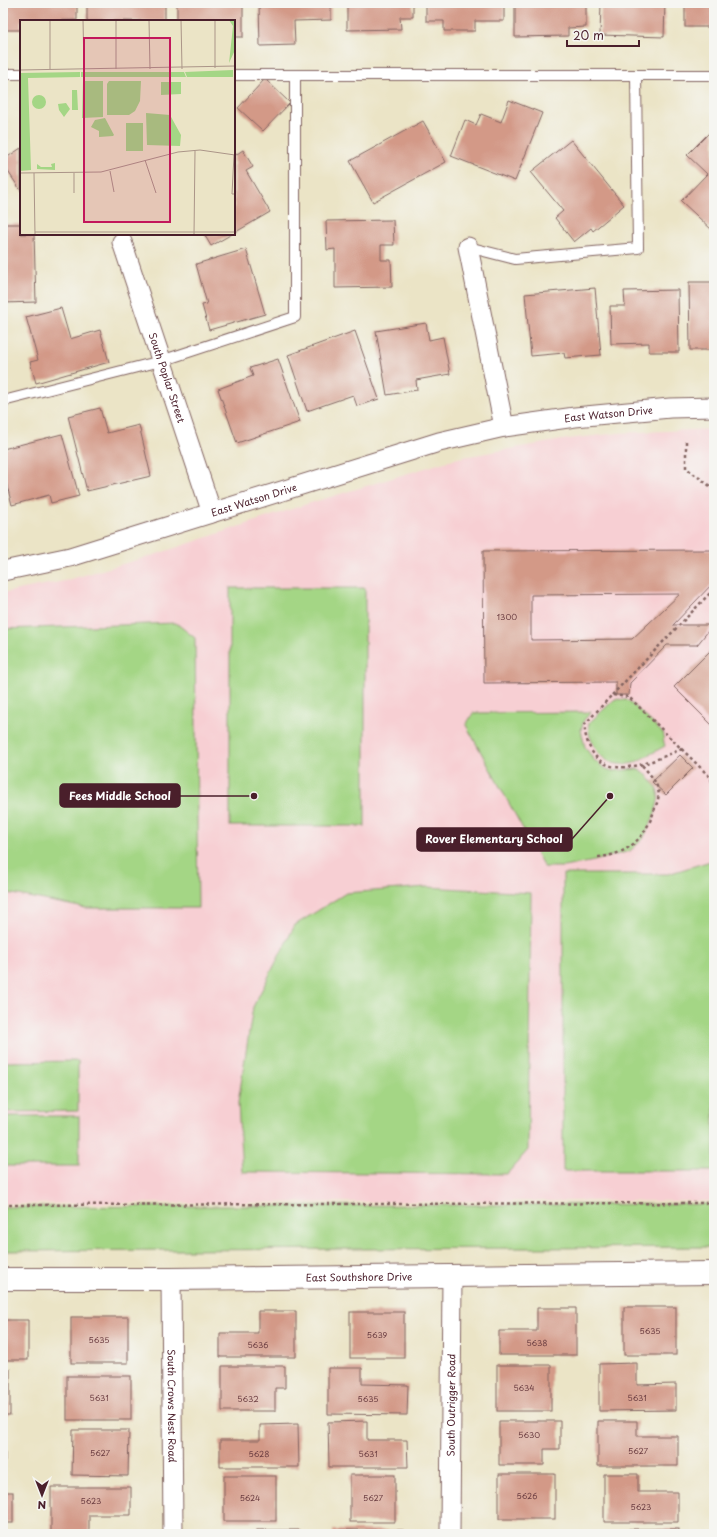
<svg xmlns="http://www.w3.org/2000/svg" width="717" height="1537" viewBox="0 0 717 1537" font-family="'Playpen Sans',sans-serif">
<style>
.built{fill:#f7cfd3}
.green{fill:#a4d685;stroke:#777a58}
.building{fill:#d39987;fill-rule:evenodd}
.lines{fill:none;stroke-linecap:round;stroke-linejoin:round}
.service-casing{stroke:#826461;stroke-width:12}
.minor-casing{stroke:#826461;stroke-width:21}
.tertiary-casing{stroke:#826461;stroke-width:24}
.path{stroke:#826461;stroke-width:2.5;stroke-dasharray:3 3;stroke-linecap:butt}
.service{stroke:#fff;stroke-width:10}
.minor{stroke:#fff;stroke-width:19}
.tertiary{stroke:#fff;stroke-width:22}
.labels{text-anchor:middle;stroke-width:3;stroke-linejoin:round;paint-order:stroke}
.number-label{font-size:8px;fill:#6c3e42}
.street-label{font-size:10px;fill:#4a1f2b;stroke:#f6f6f2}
.inset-road{fill:none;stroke:#ab9588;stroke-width:1}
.view{fill:#c2185b;fill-opacity:0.15;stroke:#c2185b;stroke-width:2}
.inset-edge{fill:none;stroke:#4a1f2b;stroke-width:2}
.leader{fill:none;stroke:#4a1f2b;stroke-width:1.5}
.callout-dot{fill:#4a1f2b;stroke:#f6f6f2;stroke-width:1.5}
.callout{fill:#4a1f2b;stroke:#4a1f2b;stroke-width:1.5}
.callout-label{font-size:11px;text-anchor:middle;font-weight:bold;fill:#fff}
</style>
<rect width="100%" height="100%" fill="#f6f6f2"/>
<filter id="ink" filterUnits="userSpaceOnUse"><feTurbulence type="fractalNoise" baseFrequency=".025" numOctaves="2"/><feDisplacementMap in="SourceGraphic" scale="8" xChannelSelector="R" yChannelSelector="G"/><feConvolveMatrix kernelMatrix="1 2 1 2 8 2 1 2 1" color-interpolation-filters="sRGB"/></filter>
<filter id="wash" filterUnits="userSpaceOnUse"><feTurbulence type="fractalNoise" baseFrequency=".012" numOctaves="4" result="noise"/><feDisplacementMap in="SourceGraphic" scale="16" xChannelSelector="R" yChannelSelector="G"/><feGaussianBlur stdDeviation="0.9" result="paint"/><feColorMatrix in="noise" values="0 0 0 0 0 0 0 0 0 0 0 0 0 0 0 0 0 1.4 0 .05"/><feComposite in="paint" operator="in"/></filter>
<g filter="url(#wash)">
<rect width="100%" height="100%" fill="#ebe4c6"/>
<path class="built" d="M714 429V1201H540L3 1204V593L64 581 154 555 307 504 458 458 568 439 620 433Z"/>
<g class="green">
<rect x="230" y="588" width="135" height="238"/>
<path d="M176 623 195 638 198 908H85L3 892V629Z"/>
<path d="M615 699 628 700 664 734 663 739 665 746 634 763C615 767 602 762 593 744 590 737 587 730 589 723Z"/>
<path d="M591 712 584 720 581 730 585 747 594 760 604 768 612 771 637 769 645 773 657 788 659 797 655 814 643 839 630 851 594 861 564 867H544L466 725 473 713Z"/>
<path d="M714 860V1171H563V874H668Z"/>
<path d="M427 887 531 893 528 1150 507 1174 242 1172 238 1103 253 1007 295 925 346 893Z"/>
<path d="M78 1061V1111L3 1112V1062Z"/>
<rect x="3" y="1116" width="76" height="50"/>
<path d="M714 1204V1247L3 1251V1207Z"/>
</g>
<g id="blocks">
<g class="building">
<path d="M7 3H77V20L21 21V30H6Z"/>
<rect x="87" y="3" width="78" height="18"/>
<path d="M177 3H243V37H234V21H177Z"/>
<path d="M259 3H331V20L294 21 295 45 260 46Z"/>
<path d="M347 3H413V17H400L401 29 347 30Z"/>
<path d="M426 3H504V21H475V31H444V21H426Z"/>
<path d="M515 3H586V27L568 28V36L515 37Z"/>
<path d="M601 3H665L664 37 600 35Z"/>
<rect x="685" y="3" width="29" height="24"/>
<path d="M265 79 290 103 263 131 238 108Z"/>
<path d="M509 100 542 113 515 181 451 156 465 120 476 125 481 114 501 122Z"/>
<path d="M423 121 446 162 373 202 350 161Z"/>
<path d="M711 131 714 134V229L712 230 681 201 707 174 687 155Z"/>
<path d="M571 140 624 205 593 231 591 228 574 242 555 218 563 211 531 172Z"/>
<path d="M21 148V191L3 164V160Z"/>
<path d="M243 150 253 167 246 171 270 212 234 233V156Z"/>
<path d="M393 220 394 245H381V260H391L392 287 335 288V249L327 250 326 221Z"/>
<path d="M3 224H21V234H34L36 302 3 303Z"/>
<path d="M204 234H232L211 246Z"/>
<path d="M246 249 265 314 209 330 202 305 207 304 196 264Z"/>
<path d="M689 282H714V350H690Z"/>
<path d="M595 288 601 355 565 358 564 353 531 356 525 294Z"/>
<path d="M678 290 679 352H649V343L611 344 610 306H625L624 291Z"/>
<path d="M61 308 70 339 100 330 109 362 36 383 30 362 38 360 26 317Z"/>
<path d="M426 323 429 340 443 337 450 374 416 380 417 390 387 395 376 331Z"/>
<path d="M355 331 379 399 357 406 353 395 307 411 288 355Z"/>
<path d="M278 359 300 422 237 443 218 389 253 376 250 368Z"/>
<path d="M100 408 107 433 139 425 151 476 87 491 68 416Z"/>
<path d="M62 434 79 496 51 503 49 495 12 505 3 470V449Z"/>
<path d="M714 550V582L673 625H713L697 645H667L630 683 629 695H616V682L484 683 483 551ZM680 594 632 639 531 640V595Z"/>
<path d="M714 647V727L674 687Z"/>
<path d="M680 755 693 768 666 795 652 782Z"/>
<rect x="624" y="1307" width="52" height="48"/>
<path d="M537 1308H576V1355H499V1331H537Z"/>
<path d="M258 1311H296V1357H220V1333H258Z"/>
<rect x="350" y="1312" width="54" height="46"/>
<rect x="71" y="1317" width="57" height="46"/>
<rect x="3" y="1320" width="25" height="40"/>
<path d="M637 1363V1385L676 1384V1410L599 1411V1364Z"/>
<rect x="497" y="1365" width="54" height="46"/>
<path d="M222 1366H285V1388H275V1411H222Z"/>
<path d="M328 1368H362V1384L408 1385 407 1415 328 1414Z"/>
<rect x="3" y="1369" width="7" height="46"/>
<rect x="67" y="1376" width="64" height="44"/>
<path d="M367 1421V1440H407L408 1467H329L328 1422Z"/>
<path d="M499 1421H560V1449H544V1465H499Z"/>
<path d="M598 1421H637V1436H678V1466H598Z"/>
<rect x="3" y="1424" width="2" height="45"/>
<path d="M298 1424 299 1467H220V1440H260V1425Z"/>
<path d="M73 1430H129L128 1476 72 1475Z"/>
<rect x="499" y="1474" width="56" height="45"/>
<path d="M604 1474H638V1492H678V1522H604Z"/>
<rect x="350" y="1475" width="45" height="47"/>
<rect x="224" y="1476" width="52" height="45"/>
<path d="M51 1487H131V1515H89V1533H51Z"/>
<rect x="3" y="1492" width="10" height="31"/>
<rect x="629" y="1529" width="50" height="5"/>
<rect x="257" y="1530" width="43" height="4"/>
<rect x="333" y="1530" width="70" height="4"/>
</g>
</g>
</g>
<g filter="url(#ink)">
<use href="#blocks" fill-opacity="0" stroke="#826461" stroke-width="1"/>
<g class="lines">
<g class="service-casing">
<g id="service">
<path d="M3 74H21"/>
<path d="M234 75H714"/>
<path d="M468 247 515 259 638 248 636 75"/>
<path d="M3 401 161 361 295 317V75"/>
</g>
</g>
<g class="minor-casing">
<g id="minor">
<path id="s1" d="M122 242 212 513"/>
<path d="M468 247 504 427"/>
<path id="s2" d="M3 571 70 557 439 442 504 427 575 417 670 408 714 407"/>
<path id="s3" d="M171 1279 173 1534"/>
<path id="s4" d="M450 1534 452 1276"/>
</g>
</g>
<g class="tertiary-casing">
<g id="tertiary">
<path id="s5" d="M3 1279H171L714 1273"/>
</g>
</g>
<g class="path">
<path d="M686 441V468L714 489"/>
<path d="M612 695 714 589"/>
<path d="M682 749C656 759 611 784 591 750 587 742 584 733 585 724L612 695 629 697 711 778 714 788"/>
<path d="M598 857C629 855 646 837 655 808 657 803 660 796 658 790 656 780 648 772 641 764"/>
<path d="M3 1205 714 1203"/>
</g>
<use href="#service" class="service"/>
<use href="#minor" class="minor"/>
<use href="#tertiary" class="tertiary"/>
</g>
</g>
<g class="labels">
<g class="number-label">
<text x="507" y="620">1300</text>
<text x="650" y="1334">5635</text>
<text x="377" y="1338">5639</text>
<text x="99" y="1343">5635</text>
<text x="537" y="1346">5638</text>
<text x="258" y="1348">5636</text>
<text x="524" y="1391">5634</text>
<text x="99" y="1401">5631</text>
<text x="637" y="1401">5631</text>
<text x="248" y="1402">5632</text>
<text x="368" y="1402">5635</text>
<text x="529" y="1438">5630</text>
<text x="638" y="1454">5627</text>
<text x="100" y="1456">5627</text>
<text x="259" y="1457">5628</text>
<text x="368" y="1457">5631</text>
<text x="527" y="1499">5626</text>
<text x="250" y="1501">5624</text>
<text x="373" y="1501">5627</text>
<text x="91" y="1504">5623</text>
<text x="641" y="1510">5623</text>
</g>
<g class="street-label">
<text dy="4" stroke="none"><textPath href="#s1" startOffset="143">South Poplar Street</textPath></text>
<text dy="4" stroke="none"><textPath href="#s2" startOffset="627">East Watson Drive</textPath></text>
<text dy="4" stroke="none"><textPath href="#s2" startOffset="261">East Watson Drive</textPath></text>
<text dy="4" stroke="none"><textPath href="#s5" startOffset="356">East Southshore Drive</textPath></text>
<text dy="4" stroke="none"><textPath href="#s4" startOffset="129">South Outrigger Road</textPath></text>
<text dy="4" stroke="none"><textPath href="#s3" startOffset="127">South Crows Nest Road</textPath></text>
</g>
</g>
<g transform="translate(20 20)">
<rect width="215" height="215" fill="#ebe4c6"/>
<path d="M209 0H215V30L209 43 213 6ZM213 50V57H167L165 52ZM60 52V57L8 58 11 150 0 151V53ZM61 52H164L166 57H61ZM63 61H83V97L62 98ZM89 61H121L120 81 115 91 109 95H87V64ZM141 62H161V74L141 75ZM52 70H57L58 90H52ZM12 82a7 7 0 1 1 14 0a7 7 0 1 1-14 0ZM46 83 50 89 44 97 39 90 38 84ZM126 93 150 95 161 115 160 126 127 125ZM85 98 94 115 93 116 79 117V111L71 107 75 100ZM106 103H123V131H106ZM35 143V150L17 149V144L21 147H32L31 144Z" fill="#a4d685"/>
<path class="inset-road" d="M30 0V49M63 0 64 49M129 0 130 49M161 0 162 49M195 0V48M96 49V0M0 50 215 46M214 135 212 174H215M125 140 136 173M90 151 94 172M0 153 81 152 158 132 180 130 215 135M14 153 15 215M54 153V173M15 212H215M174 215 175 131"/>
<path class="view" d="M64 18H150V202H64Z"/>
<rect width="215" height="215" class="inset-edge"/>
</g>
<path class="leader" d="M254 796L180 796M610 796L572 839"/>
<g class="callout-dot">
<circle cx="254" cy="796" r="4"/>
<circle cx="610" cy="796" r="4"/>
</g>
<g class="callout">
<rect x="60" y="784" width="120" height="23" rx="4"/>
<rect x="417" y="828" width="155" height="23" rx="4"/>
</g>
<g class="callout-label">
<text x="120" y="800">Fees Middle School</text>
<text x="494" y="843">Rover Elementary School</text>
</g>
<rect width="717" height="1537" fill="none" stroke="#f6f6f2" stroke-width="16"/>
<g transform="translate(42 1495) rotate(180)" stroke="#f6f6f2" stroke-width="3" paint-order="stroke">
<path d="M0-3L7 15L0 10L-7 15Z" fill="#4a1f2b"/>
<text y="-6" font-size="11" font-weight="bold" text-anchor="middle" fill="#4a1f2b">N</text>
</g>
<path d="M567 40v6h72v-6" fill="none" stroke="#4a1f2b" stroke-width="2"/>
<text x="573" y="40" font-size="12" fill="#4a1f2b" stroke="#f6f6f2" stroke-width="3" paint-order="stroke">20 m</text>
</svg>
